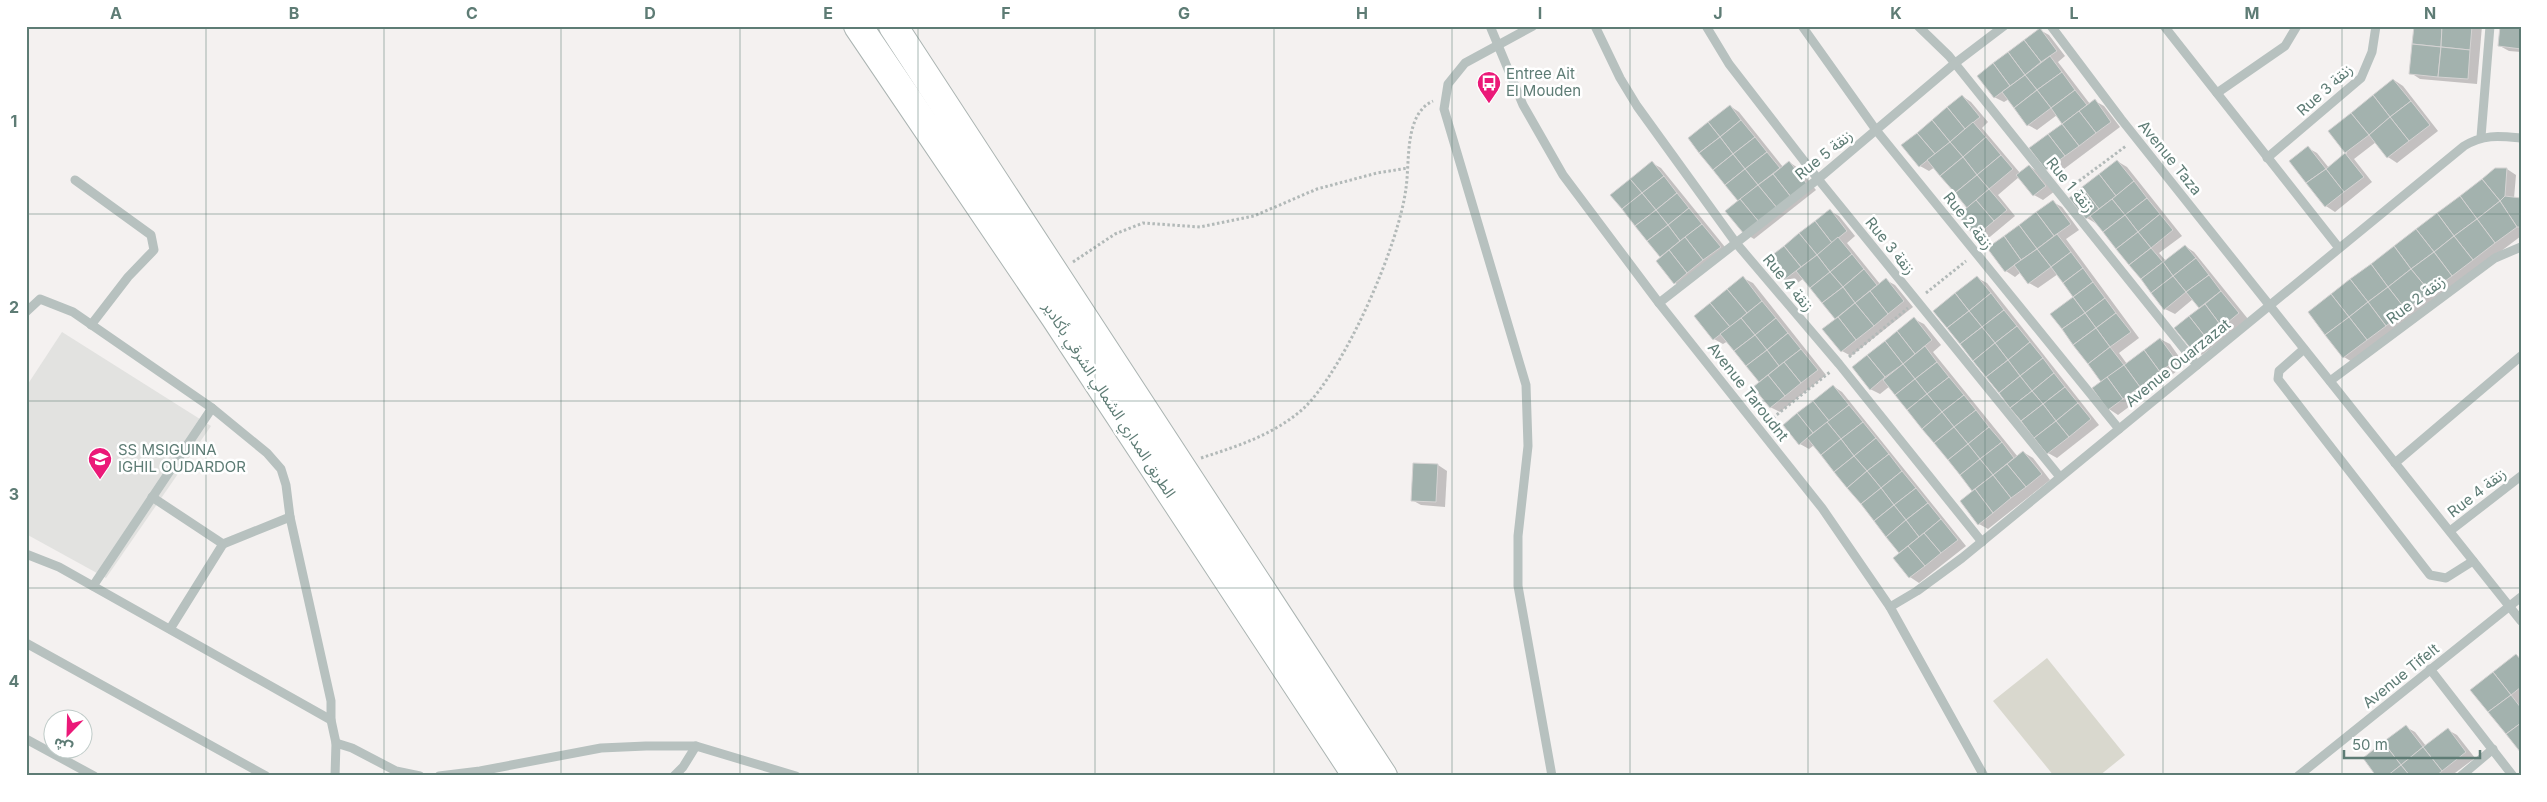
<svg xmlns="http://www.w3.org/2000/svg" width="2547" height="802" viewBox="0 0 2547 802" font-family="Inter,'Noto Sans Arabic',sans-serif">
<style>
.built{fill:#e2e2e0}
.pitch{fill:#d9d8ce}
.shadow{fill:#0003}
.building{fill:#a3b2ae;stroke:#d5d3d3}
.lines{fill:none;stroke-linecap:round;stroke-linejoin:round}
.highway-casing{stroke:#abb4b2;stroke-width:30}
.path{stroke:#b2b9b8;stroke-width:3;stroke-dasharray:2.5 2.5;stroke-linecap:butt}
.minor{stroke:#b7c1bf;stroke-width:9}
.highway{stroke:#fff;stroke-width:28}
.grid{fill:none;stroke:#5e7c75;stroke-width:1;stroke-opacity:0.55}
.labels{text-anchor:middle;stroke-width:5;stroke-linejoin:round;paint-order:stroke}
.poi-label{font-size:15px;fill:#5e7c75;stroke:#fff;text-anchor:start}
.street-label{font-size:15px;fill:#5e7c75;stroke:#fff}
.neatline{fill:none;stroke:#5e7c75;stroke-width:2}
.grid-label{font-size:16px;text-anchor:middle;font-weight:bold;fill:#5e7c75}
</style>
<rect width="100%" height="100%" fill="#f4f1f0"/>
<path class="built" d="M62 332 211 426 106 578 26 534V387Z"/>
<path class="pitch" d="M2047 658 2125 755 2099 776H2054L1993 701Z"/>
<g class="shadow">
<path d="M2415 26H2482L2477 84 2420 79 2411 73Z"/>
<path d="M2521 26V52L2509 51 2500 46Z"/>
<path d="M2040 30 2049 35 2065 56 2058 62 2090 104 2095 101 2104 106 2120 127 2056 175 2047 169 2064 124 2057 115 2037 130 2028 125 2009 99 2004 102 1994 97Z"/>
<path d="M2394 80 2403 86 2438 131 2397 163 2388 157 2376 142 2354 159 2372 182 2335 212 2326 206 2308 148 2317 153 2329 168 2347 153 2329 131Z"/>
<path d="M1962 96 1971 102 1988 122 1982 128 2020 173 2029 166 2038 172 2055 191 2043 200 2034 195 2019 177 1998 195 2015 216 1985 241 1976 236 1969 208 1935 167 1929 171 1920 166Z"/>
<path d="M1730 106 1739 112 1783 167 1789 162 1798 168 1809 181 1746 231 1740 201Z"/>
<path d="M2117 161 2127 167 2182 236 2159 253 2166 261 2185 246 2194 252 2248 319 2202 355 2193 349 2201 309 2193 299 2175 314 2165 309 2097 224 2087 218 2071 198Z"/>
<path d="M1652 163 1661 168 1729 252 1684 288 1675 283 1662 258 1612 195Z"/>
<path d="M2507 169 2516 175 2514 198 2521 199V236L2354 363 2344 357 2309 312Z"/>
<path d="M1810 183 1816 190 1754 239 1746 234Z"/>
<path d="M2053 202 2062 207 2079 230 2066 239 2139 338 2119 353 2127 364 2160 339 2170 344 2185 365 2118 415 2109 409 2102 382 2075 297 2058 274 2038 288 2029 283 2021 272 2015 277 2006 271Z"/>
<path d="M1830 211 1839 216 1855 236 1847 243 1880 284 1886 280 1895 285 1913 307 1851 356 1842 351 1837 319 1804 278 1795 285 1785 280 1769 259Z"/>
<path d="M1743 278 1753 283 1826 375 1780 412 1770 407 1761 382 1728 341 1723 344 1714 339Z"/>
<path d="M1977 278 1987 283 2099 425 2057 458 2048 453Z"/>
<path d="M1914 319 1924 324 1941 345 1933 352 2018 457 2023 452 2033 458 2050 480 1988 529 1979 524 1974 491 1890 386 1880 394 1870 389Z"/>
<path d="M1833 386 1842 392 1966 546 1919 583 1910 577 1894 558 1901 553 1814 445 1809 449 1800 444Z"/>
<path d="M1438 465 1447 471 1445 507 1421 505 1412 500Z"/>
<path d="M2516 656 2521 658V752L2472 690Z"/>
<path d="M2406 727 2415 732 2426 746 2448 730 2457 735 2475 758 2451 776H2378Z"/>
</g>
<g class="building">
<path d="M2414 26H2442L2441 47 2412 44Z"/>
<path d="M2442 26H2472L2470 50 2441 47Z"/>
<path d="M2500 26H2521V49L2498 46Z"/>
<path d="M2040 28 2057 51 2041 62 2024 40Z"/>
<path d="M2024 40 2041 62 2025 75 2008 52Z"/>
<path d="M2412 44 2441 47 2438 77 2409 74Z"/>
<path d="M2441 47 2470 50 2468 79 2438 77Z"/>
<path d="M2008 52 2025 75 2010 86 1993 63Z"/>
<path d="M2050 56 2062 72 2037 90 2025 75Z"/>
<path d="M1993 63 2010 86 1994 98 1977 76Z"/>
<path d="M2062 72 2075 90 2051 108 2037 90Z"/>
<path d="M2025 75 2037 90 2014 108 2002 92Z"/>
<path d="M2393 79 2411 101 2390 117 2373 95Z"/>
<path d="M2037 90 2051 108 2027 126 2014 108Z"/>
<path d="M2075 90 2087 105 2062 124 2051 108Z"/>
<path d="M1962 95 1980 117 1965 129 1947 107Z"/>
<path d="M2373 95 2390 117 2369 135 2351 113Z"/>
<path d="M2095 99 2111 122 2096 133 2079 111Z"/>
<path d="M2411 101 2430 125 2409 141 2390 117Z"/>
<path d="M1730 105 1741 120 1720 137 1708 122Z"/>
<path d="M1947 107 1965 129 1950 142 1932 120Z"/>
<path d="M2079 111 2096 133 2079 146 2062 124Z"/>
<path d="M2351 113 2369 135 2345 153 2328 131Z"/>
<path d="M2390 117 2409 141 2387 158 2369 135Z"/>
<path d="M1741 120 1755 137 1733 154 1720 137Z"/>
<path d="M1932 120 1950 142 1935 154 1917 133Z"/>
<path d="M1708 122 1720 137 1699 153 1688 138Z"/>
<path d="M1973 122 1986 137 1963 157 1950 142Z"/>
<path d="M2062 124 2079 146 2065 156 2048 134Z"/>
<path d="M1917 133 1935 154 1919 167 1901 145Z"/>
<path d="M2048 134 2065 156 2046 170 2029 148Z"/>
<path d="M1720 137 1733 154 1713 170 1699 153Z"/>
<path d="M1755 137 1767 152 1745 169 1733 154Z"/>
<path d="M1986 137 2001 155 1977 175 1963 157Z"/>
<path d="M1950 142 1963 157 1940 176 1927 160Z"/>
<path d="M2308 146 2326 169 2306 183 2289 161Z"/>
<path d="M1767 152 1780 168 1758 185 1745 169Z"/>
<path d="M2345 153 2364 177 2344 192 2326 169Z"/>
<path d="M1733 154 1745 169 1725 185 1713 170Z"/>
<path d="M2001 155 2013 169 1989 189 1977 175Z"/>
<path d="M1963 157 1977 175 1955 193 1940 176Z"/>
<path d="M2117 160 2134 181 2116 196 2099 174Z"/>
<path d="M1652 161 1664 176 1642 193 1630 179Z"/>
<path d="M1789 161 1807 184 1791 197 1773 174Z"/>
<path d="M2029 165 2046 186 2033 196 2016 175Z"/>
<path d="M2495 168H2507L2505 196 2500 201 2482 179Z"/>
<path d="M1745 169 1758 185 1738 201 1725 185Z"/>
<path d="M2326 169 2344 192 2325 207 2306 183Z"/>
<path d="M1773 174 1791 197 1777 208 1758 185Z"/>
<path d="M2099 174 2116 196 2099 209 2082 187Z"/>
<path d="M1977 175 1989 189 1967 208 1955 193Z"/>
<path d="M1664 176 1677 193 1656 210 1642 193Z"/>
<path d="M1630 179 1642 193 1622 209 1610 195Z"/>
<path d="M2482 179 2500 201 2477 219 2460 196Z"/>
<path d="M2134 181 2147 198 2125 215 2112 199Z"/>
<path d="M1758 185 1777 208 1759 222 1740 199Z"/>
<path d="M2082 187 2099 209 2086 219 2069 198Z"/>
<path d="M1989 189 2007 210 1994 221 1976 200Z"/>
<path d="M1642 193 1656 210 1635 226 1622 209Z"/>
<path d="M1677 193 1689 208 1668 225 1656 210Z"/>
<path d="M2460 196 2477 219 2454 236 2437 213Z"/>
<path d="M2505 196 2521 198V227H2517L2500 201Z"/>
<path d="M2147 198 2160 214 2138 232 2125 215Z"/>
<path d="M1740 199 1759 222 1744 234 1725 211Z"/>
<path d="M2112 199 2125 215 2103 232 2090 216Z"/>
<path d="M1976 200 1994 221 1975 237 1958 215Z"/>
<path d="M2053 200 2071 224 2054 236 2036 212Z"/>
<path d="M2500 201 2517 227 2495 243 2477 219Z"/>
<path d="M1689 208 1702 224 1680 241 1668 225Z"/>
<path d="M1830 209 1847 231 1832 243 1815 221Z"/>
<path d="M1656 210 1668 225 1647 241 1635 226Z"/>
<path d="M2036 212 2054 236 2037 249 2019 225Z"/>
<path d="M2437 213 2454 236 2434 252 2416 229Z"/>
<path d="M2160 214 2173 230 2151 248 2138 232Z"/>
<path d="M2125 215 2138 232 2116 249 2103 232Z"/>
<path d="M2477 219 2495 243 2473 260 2454 236Z"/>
<path d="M1815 221 1832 243 1817 255 1799 233Z"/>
<path d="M1702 224 1721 247 1703 260 1685 237Z"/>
<path d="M1668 225 1680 241 1660 257 1647 241Z"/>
<path d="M2019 225 2037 249 2021 260 2004 236Z"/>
<path d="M2416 229 2434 252 2411 269 2394 246Z"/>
<path d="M2138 232 2151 248 2129 265 2116 249Z"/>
<path d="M1799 233 1817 255 1801 267 1784 246Z"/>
<path d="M2057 234 2071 252 2051 267 2037 249Z"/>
<path d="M2004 236 2021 260 2005 272 1987 248Z"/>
<path d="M2454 236 2473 260 2452 276 2434 252Z"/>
<path d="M1685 237 1703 260 1687 273 1669 250Z"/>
<path d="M1838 237 1852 254 1830 272 1817 255Z"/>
<path d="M2185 245 2196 258 2173 276 2163 262Z"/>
<path d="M1784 246 1801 267 1784 280 1767 259Z"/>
<path d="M2394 246 2411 269 2388 287 2371 264Z"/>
<path d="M2151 248 2163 262 2141 279 2129 265Z"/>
<path d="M2037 249 2051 267 2028 284 2014 265Z"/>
<path d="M1669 250 1687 273 1674 284 1656 261Z"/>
<path d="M2071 252 2083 268 2063 283 2051 267Z"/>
<path d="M2434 252 2452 276 2430 292 2411 269Z"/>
<path d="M1852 254 1864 269 1843 287 1830 272Z"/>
<path d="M1817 255 1830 272 1810 288 1796 271Z"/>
<path d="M2196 258 2209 275 2186 292 2173 276Z"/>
<path d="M2163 262 2173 276 2151 293 2141 279Z"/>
<path d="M2371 264 2388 287 2368 302 2350 279Z"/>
<path d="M2083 268 2093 282 2073 297 2063 283Z"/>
<path d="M1864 269 1877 285 1855 303 1843 287Z"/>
<path d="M2411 269 2430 292 2406 310 2388 287Z"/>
<path d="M1830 272 1843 287 1822 303 1810 288Z"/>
<path d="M2209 275 2221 291 2199 308 2186 292Z"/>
<path d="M1743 276 1762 301 1747 313 1727 289Z"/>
<path d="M1977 276 1991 293 1969 311 1955 293Z"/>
<path d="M2173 276 2186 292 2164 310 2151 293Z"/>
<path d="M1886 278 1904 301 1888 314 1870 291Z"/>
<path d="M2350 279 2368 302 2349 317 2331 294Z"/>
<path d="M2093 282 2105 298 2085 313 2073 297Z"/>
<path d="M1843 287 1855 303 1835 319 1822 303Z"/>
<path d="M2388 287 2406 310 2386 326 2368 302Z"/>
<path d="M1727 289 1747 313 1730 327 1710 303Z"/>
<path d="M1870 291 1888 314 1874 326 1855 303Z"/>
<path d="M2221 291 2239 313 2222 327 2205 304Z"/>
<path d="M1955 293 1969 311 1947 328 1933 311Z"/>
<path d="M1991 293 2004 310 1982 327 1969 311Z"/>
<path d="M2331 294 2349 317 2325 335 2308 312Z"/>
<path d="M2073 297 2085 313 2062 329 2050 314Z"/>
<path d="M2105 298 2116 313 2096 328 2085 313Z"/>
<path d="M1762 301 1776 318 1755 335 1741 318Z"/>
<path d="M2368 302 2386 326 2367 340 2349 317Z"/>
<path d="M1710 303 1730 327 1713 340 1694 316Z"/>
<path d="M1855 303 1874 326 1856 340 1838 317Z"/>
<path d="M2205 304 2222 327 2207 339 2189 316Z"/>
<path d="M2004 310 2017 326 1995 343 1982 327Z"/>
<path d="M1969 311 1982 327 1960 344 1947 328Z"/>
<path d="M2085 313 2096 328 2073 345 2062 329Z"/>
<path d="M2116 313 2131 332 2110 347 2096 328Z"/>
<path d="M2189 316 2207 339 2192 350 2174 328Z"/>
<path d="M1838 317 1856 340 1841 352 1822 329Z"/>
<path d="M1914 317 1932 340 1915 354 1897 331Z"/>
<path d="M2349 317 2367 340 2343 358 2325 335Z"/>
<path d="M1741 318 1755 335 1734 351 1720 334Z"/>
<path d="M1776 318 1788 333 1767 350 1755 335Z"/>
<path d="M2017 326 2030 342 2008 360 1995 343Z"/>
<path d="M1982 327 1995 343 1973 361 1960 344Z"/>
<path d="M2096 328 2110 347 2088 364 2073 345Z"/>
<path d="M1897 331 1915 354 1903 364 1885 341Z"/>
<path d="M1788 333 1801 349 1779 366 1767 350Z"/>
<path d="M1755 335 1767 350 1746 366 1734 351Z"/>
<path d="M2160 338 2176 360 2160 372 2144 350Z"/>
<path d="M1885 341 1903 364 1885 377 1867 355Z"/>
<path d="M2030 342 2043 358 2020 376 2008 360Z"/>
<path d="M1995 343 2008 360 1986 377 1973 361Z"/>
<path d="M1925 346 1937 362 1915 379 1903 364Z"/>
<path d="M2110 347 2124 365 2101 382 2088 364Z"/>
<path d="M1801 349 1818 370 1801 383 1784 362Z"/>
<path d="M1767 350 1779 366 1759 382 1746 366Z"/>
<path d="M2144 350 2160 372 2140 387 2124 365Z"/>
<path d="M1867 355 1885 377 1870 390 1852 367Z"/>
<path d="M2043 358 2054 373 2032 391 2020 376Z"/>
<path d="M2008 360 2020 376 1999 393 1986 377Z"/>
<path d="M1784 362 1801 383 1785 396 1768 375Z"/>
<path d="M1937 362 1949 377 1927 394 1915 379Z"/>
<path d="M1903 364 1915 379 1895 395 1883 380Z"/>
<path d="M2124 365 2140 387 2123 399 2107 377Z"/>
<path d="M2054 373 2065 387 2043 404 2032 391Z"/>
<path d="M1768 375 1785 396 1770 408 1753 387Z"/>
<path d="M2020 376 2032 391 2010 408 1999 393Z"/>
<path d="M1949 377 1964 395 1942 412 1927 394Z"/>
<path d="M2107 377 2123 399 2108 410 2092 388Z"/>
<path d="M1915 379 1927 394 1907 410 1895 395Z"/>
<path d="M1833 385 1849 405 1829 421 1813 401Z"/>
<path d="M2065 387 2078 403 2056 421 2043 404Z"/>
<path d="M2032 391 2043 404 2021 421 2010 408Z"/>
<path d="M1927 394 1942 412 1922 429 1907 410Z"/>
<path d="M1964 395 1976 410 1954 427 1942 412Z"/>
<path d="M1813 401 1829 421 1813 433 1797 413Z"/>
<path d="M2078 403 2091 419 2069 437 2056 421Z"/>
<path d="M2043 404 2056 421 2034 438 2021 421Z"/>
<path d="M1849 405 1863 422 1841 439 1827 422Z"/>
<path d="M1976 410 1989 427 1968 444 1954 427Z"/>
<path d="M1942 412 1954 427 1934 443 1922 429Z"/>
<path d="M1797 413 1813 433 1799 445 1783 425Z"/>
<path d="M2056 421 2069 437 2047 454 2034 438Z"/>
<path d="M1827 422 1841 439 1821 455 1807 438Z"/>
<path d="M1863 422 1876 438 1854 456 1841 439Z"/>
<path d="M1954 427 1968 444 1948 460 1934 443Z"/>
<path d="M1989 427 2002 442 1980 459 1968 444Z"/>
<path d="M1876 438 1889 454 1867 471 1854 456Z"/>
<path d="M1841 439 1854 456 1834 472 1821 455Z"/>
<path d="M2002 442 2014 458 1993 475 1980 459Z"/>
<path d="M1968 444 1980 459 1960 475 1948 460Z"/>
<path d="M2023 451 2042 474 2026 487 2007 464Z"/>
<path d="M1889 454 1902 471 1881 488 1867 471Z"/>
<path d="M1854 456 1867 471 1847 488 1834 472Z"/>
<path d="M1980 459 1993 475 1972 491 1960 475Z"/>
<path d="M1413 463 1438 464 1436 502 1411 501Z"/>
<path d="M2007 464 2026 487 2011 498 1993 475Z"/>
<path d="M1867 471 1881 488 1861 504 1847 488Z"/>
<path d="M1902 471 1916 488 1894 505 1881 488Z"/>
<path d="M1993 475 2011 498 1993 513 1975 489Z"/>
<path d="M1881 488 1894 505 1874 521 1861 504Z"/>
<path d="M1916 488 1928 503 1906 520 1894 505Z"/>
<path d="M1975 489 1993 513 1978 525 1960 501Z"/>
<path d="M1928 503 1941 519 1919 537 1906 520Z"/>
<path d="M1894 505 1906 520 1886 537 1874 521Z"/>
<path d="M1941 519 1958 540 1941 553 1924 533Z"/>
<path d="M1906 520 1919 537 1899 553 1886 537Z"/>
<path d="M1924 533 1941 553 1925 566 1908 546Z"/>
<path d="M1908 546 1925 566 1909 578 1893 558Z"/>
<path d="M2516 654 2521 660V687L2511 695 2493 672Z"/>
<path d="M2493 672 2511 695 2488 712 2470 690Z"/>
<path d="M2511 695 2521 708V723L2506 734 2488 712Z"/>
<path d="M2521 723V753L2506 734Z"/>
<path d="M2406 725 2423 747 2401 765 2383 742Z"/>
<path d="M2448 728 2466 752 2442 771 2423 747Z"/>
<path d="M2383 742 2401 765 2387 776H2376L2363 758Z"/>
<path d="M2423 747 2442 771 2436 776H2410L2401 765Z"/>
<path d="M2401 765 2410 776H2387Z"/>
</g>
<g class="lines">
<g class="highway-casing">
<g id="highway">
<path d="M858 26 1055 317 1357 776"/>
<path d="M893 26 1383 776"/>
</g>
</g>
<g class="path">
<path d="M2071 187 2126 146"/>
<path d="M1073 262 1115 234 1143 223 1200 227 1254 216 1317 189 1377 173 1408 168"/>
<path d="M1926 293 1966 261"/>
<path d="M1849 357 1908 308"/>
<path d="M1769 421 1830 372"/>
<path d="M1201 458C1238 446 1273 435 1303 409 1345 369 1399 245 1406 188 1410 161 1404 114 1433 101"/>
</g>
<g class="minor">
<path d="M1490 26 1523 105 1563 175 1659 303 1822 508 1890 607 1984 776"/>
<path d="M1533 26 1465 63 1448 84 1444 109 1526 385 1528 446 1518 536V586L1552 776"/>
<path d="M1595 26 1620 78 1637 106 1736 243 1839 364 1982 542"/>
<path d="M1706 26 1729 64 1818 179 2060 477"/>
<path d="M1802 26 1876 130 2119 429"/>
<path d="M1918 26 1949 56 2197 365"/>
<path d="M2051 26 2121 119 2521 621"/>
<path d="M2164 26 2339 248"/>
<path d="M2217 93 2285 46 2297 26"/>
<path d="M2481 137 2490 26"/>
<path d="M2267 158 2361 78 2372 52 2376 26"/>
<path d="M75 180 151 235 154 250 128 277 91 325"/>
<path d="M1659 303 1818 179 1954 64 2004 26"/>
<path d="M26 312 40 299 73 312 212 408 267 453 281 469 286 485 290 517 331 701V720L336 743 335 776"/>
<path d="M2304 349 2279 371 2278 379 2430 575 2446 578 2473 561"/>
<path d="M2330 381 2495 258 2521 247"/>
<path d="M2395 463 2521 356"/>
<path d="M152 497 223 544 290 517"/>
<path d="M2450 531 2521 476"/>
<path d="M26 554 59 567 331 720"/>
<path d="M93 586 212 408"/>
<path d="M1890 607 1917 591 1962 558 2464 146C2484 134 2499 136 2521 138"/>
<path d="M170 629 223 544"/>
<path d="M26 643 266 776"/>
<path d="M2430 669 2513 776"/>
<path d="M26 739 94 776"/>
<path d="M336 743 352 748 396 771 420 776"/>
<path d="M439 776 480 771 601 748 646 746H696L796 776"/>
<path d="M674 776 683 767 696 746"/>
<path d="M2298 776 2521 597"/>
<path d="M2461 776 2493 749"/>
</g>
<use href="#highway" class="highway"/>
</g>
<path class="grid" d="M206 26V776M384 26V776M561 26V776M740 26V776M918 26V776M1095 26V776M1274 26V776M1452 26V776M1630 26V776M1808 26V776M1985 26V776M2163 26V776M2342 26V776M26 214H2521M26 401H2521M26 588H2521"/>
<defs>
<g id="bus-pin" transform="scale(1.25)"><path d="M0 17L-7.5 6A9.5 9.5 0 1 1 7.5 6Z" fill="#eb1978" stroke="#fff"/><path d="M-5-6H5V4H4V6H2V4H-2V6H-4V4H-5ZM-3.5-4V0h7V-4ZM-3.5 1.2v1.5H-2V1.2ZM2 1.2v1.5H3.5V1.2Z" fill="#fff"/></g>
<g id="school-pin" transform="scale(1.25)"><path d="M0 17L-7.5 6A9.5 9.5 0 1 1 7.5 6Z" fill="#eb1978" stroke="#fff"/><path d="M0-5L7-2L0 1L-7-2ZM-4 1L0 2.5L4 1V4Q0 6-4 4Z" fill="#fff"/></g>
</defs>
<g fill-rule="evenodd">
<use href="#bus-pin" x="1489" y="83"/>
<use href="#school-pin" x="100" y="459"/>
</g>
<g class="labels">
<g class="poi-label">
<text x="1506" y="79">Entree Ait<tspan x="1506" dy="17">El Mouden</tspan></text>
<text x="118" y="455">SS MSIGUINA<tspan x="118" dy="17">IGHIL OUDARDOR</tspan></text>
</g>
<g class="street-label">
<text transform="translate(2325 90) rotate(-42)" y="5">Rue 3 زنقة</text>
<text transform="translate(1824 155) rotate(-39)" y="5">Rue 5 زنقة</text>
<text transform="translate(2170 158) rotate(51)" y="5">Avenue Taza</text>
<text transform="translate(2070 185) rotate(51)" y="5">Rue 1 زنقة</text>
<text transform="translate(1968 221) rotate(51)" y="5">Rue 2 زنقة</text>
<text transform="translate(1890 246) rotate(51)" y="5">Rue 3 زنقة</text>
<text transform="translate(1788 283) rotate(50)" y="5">Rue 4 زنقة</text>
<text transform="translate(2416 300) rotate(-37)" y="5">Rue 2 زنقة</text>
<text transform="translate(2178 363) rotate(-39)" y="5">Avenue Ouarzazat</text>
<text transform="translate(1748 392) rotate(52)" y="5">Avenue Taroudnt</text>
<text transform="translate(1109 400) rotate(57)" y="5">الطريق المداري الشمالي الشرقي بأكادير</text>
<text transform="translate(2477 493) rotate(-38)" y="5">Rue 4 زنقة</text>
<text transform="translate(2401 676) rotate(-39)" y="5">Avenue Tifelt</text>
</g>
</g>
<rect width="2547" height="802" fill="none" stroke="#ffffff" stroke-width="55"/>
<g transform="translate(68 734) rotate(203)"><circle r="24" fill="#ffffff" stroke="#bfcbc8"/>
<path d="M0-4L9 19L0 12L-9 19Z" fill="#eb1978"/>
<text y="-8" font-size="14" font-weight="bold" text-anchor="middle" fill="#5e7c75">ش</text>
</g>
<path d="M2344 750v8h136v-8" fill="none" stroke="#5e7c75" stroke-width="2.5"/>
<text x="2352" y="750" font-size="15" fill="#5e7c75" stroke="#ffffff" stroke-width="4" paint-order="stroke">50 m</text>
<rect x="28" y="28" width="2492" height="746" class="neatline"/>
<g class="grid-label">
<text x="116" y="19">A</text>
<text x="294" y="19">B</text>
<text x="472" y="19">C</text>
<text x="650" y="19">D</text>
<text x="828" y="19">E</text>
<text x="1006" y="19">F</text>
<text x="1184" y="19">G</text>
<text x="1362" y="19">H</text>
<text x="1540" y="19">I</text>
<text x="1718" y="19">J</text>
<text x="1896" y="19">K</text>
<text x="2074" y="19">L</text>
<text x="2252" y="19">M</text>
<text x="2430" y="19">N</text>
<text x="14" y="127">1</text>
<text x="14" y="313">2</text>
<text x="14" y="500">3</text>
<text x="14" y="687">4</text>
</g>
</svg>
